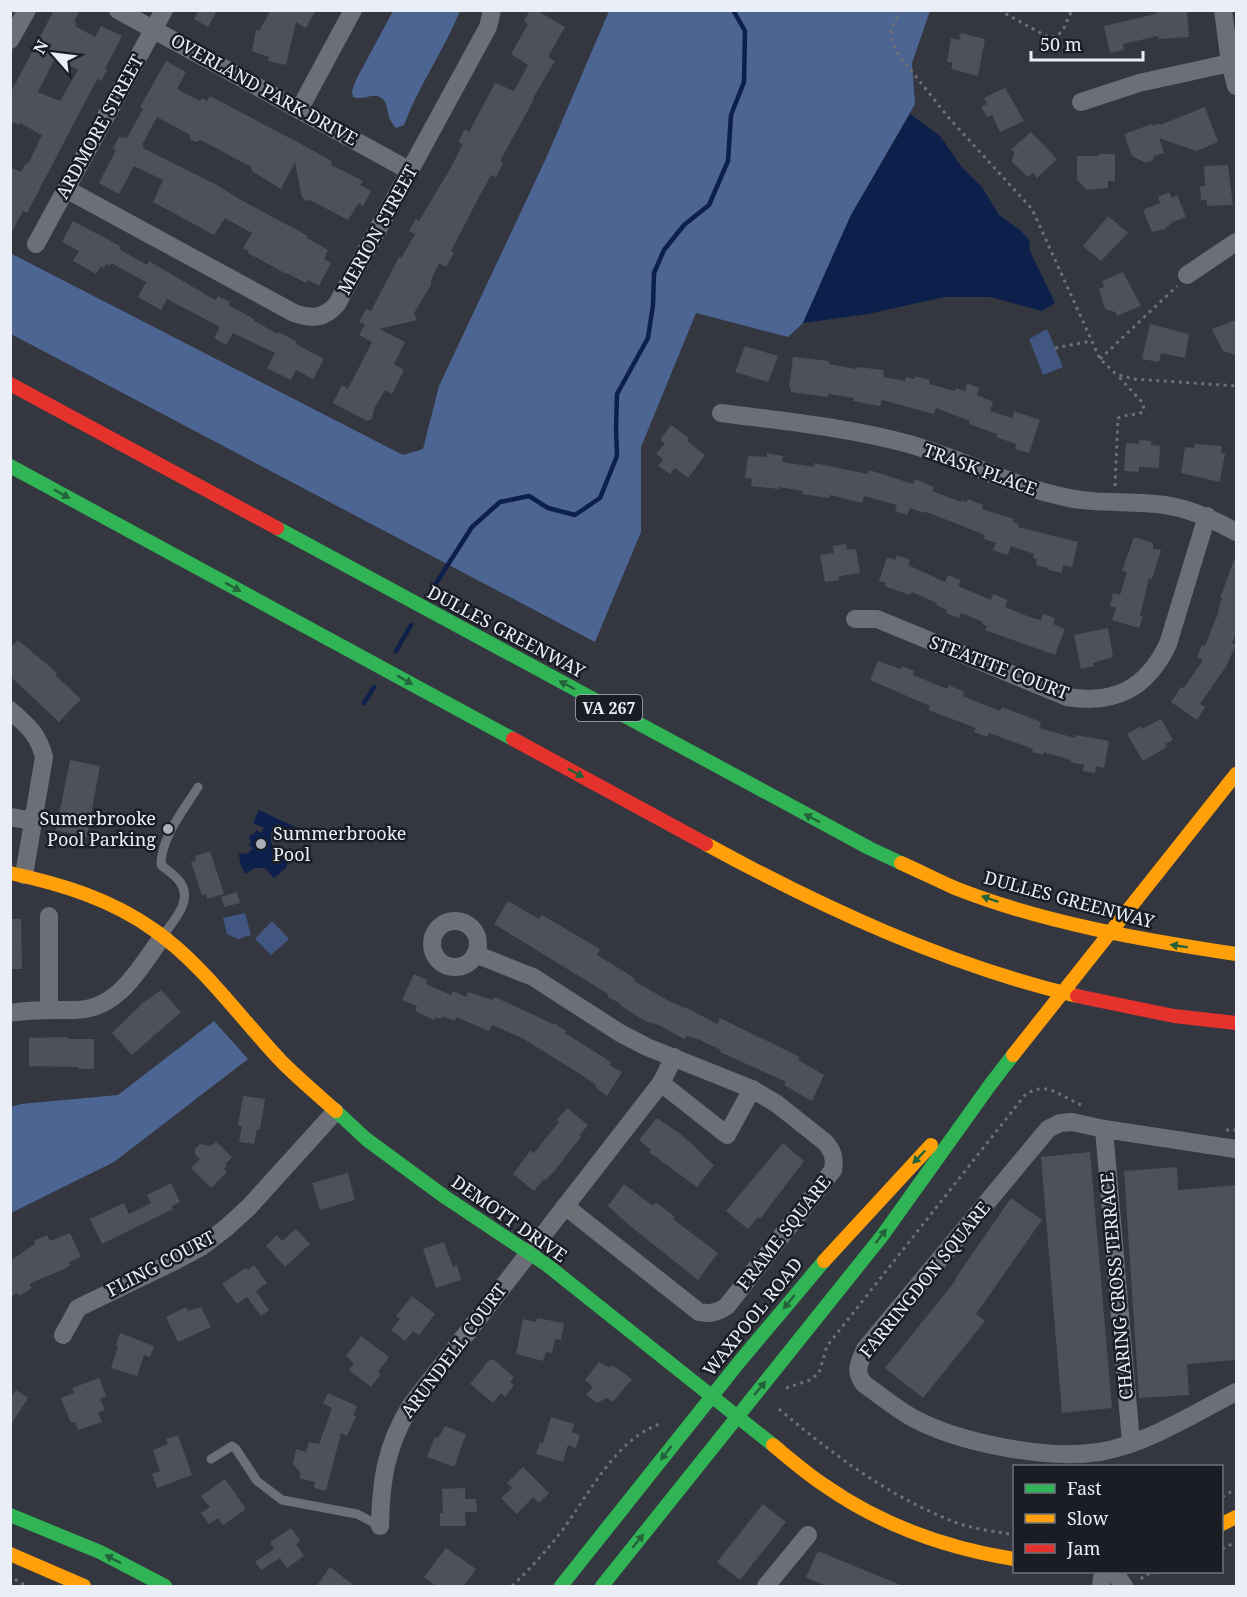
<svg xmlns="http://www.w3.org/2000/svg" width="1247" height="1597" viewBox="0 0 1247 1597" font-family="'Noto Serif',serif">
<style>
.green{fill:#415782}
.forest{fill:#4c6593}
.water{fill:#0c204b}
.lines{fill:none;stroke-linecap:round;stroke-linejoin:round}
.stream{stroke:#0c204b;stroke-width:4.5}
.building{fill:#4e5158;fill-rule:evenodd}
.path{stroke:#6d7176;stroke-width:3;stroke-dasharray:3 4.5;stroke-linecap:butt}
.lane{stroke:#6c7076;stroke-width:9}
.street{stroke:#6c7076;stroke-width:18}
.fast{stroke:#30b455;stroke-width:14}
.slow{stroke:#ff9f0a;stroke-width:14}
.jam{stroke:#e5322d;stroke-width:14}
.oneway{fill:#24623a}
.poi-dot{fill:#aaaeb7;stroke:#1a1e24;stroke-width:2}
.labels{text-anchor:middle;stroke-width:5;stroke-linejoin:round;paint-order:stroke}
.shield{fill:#1a1e24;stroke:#abb0b8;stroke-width:1.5}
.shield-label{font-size:16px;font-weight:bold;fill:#e9eef7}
.street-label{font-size:18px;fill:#e9eef7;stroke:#1a1e24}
.poi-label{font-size:18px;fill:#e9eef7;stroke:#1a1e24;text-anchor:end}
</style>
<rect width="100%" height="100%" fill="#34373f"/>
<g class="green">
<path d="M1047 329 1063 367 1043 375 1029 339Z"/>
<path d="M245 913 251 935 238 939 227 934 223 918Z"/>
<path d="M272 921 289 939 271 955 255 939Z"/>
</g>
<g class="forest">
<path d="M393 11H460C444 50 419 85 404 125L396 128C394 125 392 123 390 120 387 112 388 98 377 96 369 95 365 100 353 97L352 91 356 80Z"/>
<path d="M609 11H930L912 63 915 104 851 215 803 323 788 337 696 313 641 447V532L595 642 11 334 10 253 403 455 423 449 439 386 548 154Z"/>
<path d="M214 1021 248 1059 114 1162 11 1213V1107L21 1104 118 1095Z"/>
</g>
<g class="water">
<path d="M910 114 940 136 961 166 982 187 999 215 1020 230 1029 240 1030 251 1055 303 1042 311 990 297H944L868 314 803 323 851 215Z"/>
<path d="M259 810 297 828 292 840 271 832V843L279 853 290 856 286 868 274 878 265 868H255L245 874 240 863 239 853 247 854 253 848 249 845 251 842 249 839 250 835 254 834 256 830 261 833 264 828 253 823Z"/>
</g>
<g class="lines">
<g class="stream">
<path d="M433 588 472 527 500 502 529 496 548 508 575 515 600 498 617 456 616 429 617 394 648 338 653 305 654 273 664 250 684 225 709 205 728 161 731 115 744 82 745 31 733 10"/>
<path d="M396 651 411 625"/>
<path d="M364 703 374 687"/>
</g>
</g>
<g class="building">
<path d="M54 10H80L74 22 77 23 75 26 95 37 101 26 122 36 105 69 107 70 101 81 98 79 95 83 27 213 23 211 10 235V167L21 172 26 163 28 164 42 135 20 123 19 125 10 121V94ZM55 58 78 70 60 101 38 92Z"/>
<path d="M199 10H217L208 27 194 19Z"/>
<path d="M271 10H316L306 28 296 22 286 65 268 61 269 57 252 51 256 30 259 31Z"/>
<path d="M530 10H536L565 27 548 57 555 61 533 98 534 99 500 161 503 163 496 177 491 175 480 195 451 251 454 253 446 267 439 263 431 280V285L414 313 417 320 379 329 405 342 394 364 404 370 392 394 385 390 374 409 372 419 367 421 333 403 342 385 348 389 372 342 359 335 365 324 359 322 366 309 371 311 399 257 401 258 415 234 409 231 416 219 419 221 450 169 463 144 458 142 465 129 469 132 495 83 514 91 528 65 511 54 528 24 524 21Z"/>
<path d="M1171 10H1187L1189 37 1159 39 1158 36 1123 44 1124 50 1110 53 1104 26 1156 14V12Z"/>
<path d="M961 33 985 39 978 76 951 69 953 63 947 62 951 38 959 40Z"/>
<path d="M166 61 186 72 177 89 200 101 202 98 207 101 210 96 301 144 332 161 331 165 363 181 360 185 371 191 363 206 359 203 348 220 310 200 308 201 302 198 295 162 281 189 252 171 251 167 201 140 196 142 190 139V135L157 117 142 145 144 146 143 148 217 185 239 199 308 236 307 238 328 250 324 259 331 263 319 286 308 280 306 283 287 273 286 274 248 253 249 251 243 248 252 233 225 218 214 235 153 202 163 180 134 166 119 194 99 183 116 150 113 148 119 137 127 138 143 109 140 107Z"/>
<path d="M1005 88 1024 121 1000 132 992 115 987 117 981 107 987 104 984 98Z"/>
<path d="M1205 107 1218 142 1196 151 1159 138 1164 153 1154 156 1153 160 1146 163 1132 156 1124 134 1152 124 1153 126 1159 123 1160 125Z"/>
<path d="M1031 132 1057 159 1037 178 1033 173 1028 177 1012 162 1014 152 1011 150Z"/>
<path d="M1099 154H1115V181H1108V188L1087 190 1077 180V156H1099Z"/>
<path d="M1228 165 1233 205 1207 206V200H1201L1200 186H1205L1204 166Z"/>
<path d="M1169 192 1172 198 1177 195 1186 217 1173 222 1164 229 1152 232 1143 210 1160 203 1158 197Z"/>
<path d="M1108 216 1128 233 1101 261 1083 246Z"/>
<path d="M73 221 120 246 119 249 147 265 149 261 213 299 216 300 218 296 230 302 228 305 254 319V321L278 334 279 332 297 342 296 344 324 359 313 379 296 370 291 380 267 368 275 353 233 333 226 345 214 338 220 327 167 299 161 310 138 297 146 282 111 263 109 266 106 264 104 268 101 266 96 274 73 261 79 251 62 242Z"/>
<path d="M1123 272 1141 306 1117 316 1115 312 1105 309 1099 289 1104 287 1102 281Z"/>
<path d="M1236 320V355L1223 351 1212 329Z"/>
<path d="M1150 324 1189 334 1185 358 1161 353 1159 362 1142 359Z"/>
<path d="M745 346 778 356 768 382 735 372Z"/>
<path d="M793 357 829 361V364L856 369 857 367 884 370 883 377 905 381 906 377 914 379 915 376 930 380 929 384 955 391 956 388 965 391 967 383 979 388 977 395 993 402 990 411 1012 418 1014 411 1040 420 1029 453 1015 449 1016 444 996 437 997 434 969 424 970 421 936 408 934 414 882 400 880 406 853 401 854 398 829 394 828 397 791 392V388H789Z"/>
<path d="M671 425 689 438 687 441 705 455 688 478 675 468 670 474 658 466 663 459 656 454 665 443 660 440Z"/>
<path d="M1139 440 1151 441V445L1160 446 1159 468 1139 467V472L1124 471 1126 443 1139 444Z"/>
<path d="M1195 444 1222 446 1221 453H1225L1220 482 1181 473 1185 447 1194 448Z"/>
<path d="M767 453 783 456 782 462 814 467V463L868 474 869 470 913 484 915 479 934 487 932 491 961 502 962 500 967 502 968 499 983 505 982 509 1014 519 1013 522 1019 524 1018 527 1078 542 1072 567 1063 565 1062 573 1048 570V568L1036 565 1037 559 1033 558 1034 554 1011 546 1008 555 993 550 996 543 984 539 985 535 924 511V513L910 508 907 515 895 511 897 505 864 496 862 503 830 495 829 498 802 494 803 491 779 487V489L751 486 752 479 745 478 748 456 767 457Z"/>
<path d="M1134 537 1153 543V549L1161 550 1152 579 1149 578 1140 616H1143L1139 628 1112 620 1116 608 1110 606 1113 593 1120 595 1127 572 1122 571Z"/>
<path d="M846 544 847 550 856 549 860 573 846 575 838 577 839 580 825 582 820 555 834 553 833 546Z"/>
<path d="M897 555 910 560 908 565 945 582 948 575 961 580 958 586 991 600 993 594 1008 600 1005 607 1032 618 1041 620 1043 614 1055 618 1053 624 1065 629 1055 655 985 630 987 626 982 624 983 622 961 613 959 618 946 613 947 610 936 605 937 603 912 592 910 595 884 586 886 583 879 581 887 557 895 560Z"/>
<path d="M1234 560 1236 561V633L1232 643 1236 644 1227 665 1200 704 1205 707 1197 720 1171 702 1181 687 1184 688 1203 660 1197 657 1202 645 1205 646 1219 611H1218L1222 598H1220Z"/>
<path d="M1108 628 1113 657 1093 663 1094 666 1081 669 1074 635Z"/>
<path d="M18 640 57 673 55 675 81 699 59 722 10 676V648Z"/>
<path d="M878 661 901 669 902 666 914 671 913 675 947 689 949 685 964 692 963 696 1000 711 1002 707 1041 722 1039 728 1075 738V735L1109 741 1104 768 1096 766 1095 773 1083 771 1084 765 1071 762V760L1044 752 1043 755 1032 752 1033 749 989 733 987 737 974 732 976 728 928 710 930 706 870 680Z"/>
<path d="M1161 719 1173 740 1165 744 1167 747 1143 761 1127 734 1141 726 1142 729Z"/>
<path d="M70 760 100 766 87 837 56 830Z"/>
<path d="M210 851 224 894 207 899 206 894 202 895 191 862 196 860 195 856Z"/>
<path d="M237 892 240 903 224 907 221 897Z"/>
<path d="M508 901 539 919 542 915 600 949 597 955 628 974 635 979 634 981 671 1002 684 1008 685 1007 717 1024 720 1018 800 1057 798 1060 824 1075 812 1101 784 1085 786 1082 720 1052 721 1050 700 1040 687 1036 684 1039 659 1025 645 1021 620 1005 621 1004 608 997V994L494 924Z"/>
<path d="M10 919H21L22 969H10Z"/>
<path d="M414 974 427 980 426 984 451 995 453 991 466 997 468 992 493 1000 495 997 553 1024 554 1023 566 1031 565 1033 611 1062 609 1065 622 1072 607 1096 595 1087 596 1085 585 1077 522 1038 492 1025 489 1031 456 1017 455 1021 442 1016 441 1019 435 1017 434 1020 415 1011 417 1006 402 1000Z"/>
<path d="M161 990 181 1012 132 1055 112 1033 144 1002Z"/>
<path d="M68 1037V1039H94V1069H79V1067L29 1066V1038Z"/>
<path d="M243 1096 265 1099 260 1130H257L254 1144 239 1142 242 1126H238Z"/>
<path d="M567 1108 588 1125 579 1136 581 1137 555 1170 546 1180 544 1179 534 1191 513 1174 531 1150 534 1153 559 1122 557 1120Z"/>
<path d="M657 1118 682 1135 714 1165 697 1187 649 1152 651 1150 639 1140Z"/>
<path d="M216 1142 232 1157 225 1164 227 1165 224 1169 227 1172 211 1188 191 1168 200 1159 195 1154V1149L200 1144 211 1146Z"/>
<path d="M783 1143 804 1161 760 1219 758 1217 748 1229 726 1211Z"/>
<path d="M1090 1152 1112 1408 1062 1413 1041 1157Z"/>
<path d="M1177 1167 1178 1190 1236 1185V1360L1187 1364 1189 1395 1139 1398 1124 1171Z"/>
<path d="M348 1173 355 1200 320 1210 312 1183Z"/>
<path d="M171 1183 180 1202 172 1206 173 1209 102 1244 90 1219 124 1203 129 1214 151 1203 147 1195Z"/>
<path d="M624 1184 653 1206 656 1202 675 1217 673 1219 718 1253 698 1280 629 1225 608 1206Z"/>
<path d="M1011 1198 1042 1220 976 1314 985 1321 923 1398 885 1368 956 1280 955 1279Z"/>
<path d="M296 1229 310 1244 285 1267 266 1246 277 1235 282 1241Z"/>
<path d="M70 1233 81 1257 69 1262 71 1265 62 1270 29 1284 32 1288 19 1296 17 1293 10 1297V1261L35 1244 34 1241 47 1235 50 1241Z"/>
<path d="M444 1242 453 1267 457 1265 461 1280 436 1288 423 1249Z"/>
<path d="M254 1265 267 1283 256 1291 269 1310 261 1316 247 1297 237 1304 222 1284 241 1271 246 1268 248 1270Z"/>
<path d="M412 1296 435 1314 419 1335 413 1331 405 1341 391 1330 400 1319 396 1316Z"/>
<path d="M186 1307 188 1311 201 1307 211 1327 178 1342 166 1317Z"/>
<path d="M537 1318 564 1323 561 1340 555 1339 552 1353 546 1352 543 1361 516 1354 523 1319 536 1322Z"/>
<path d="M120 1333 154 1346 150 1357 144 1355 137 1376 111 1368 118 1346 116 1345Z"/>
<path d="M361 1336 389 1357 378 1372 381 1374 371 1387 349 1370 354 1363 346 1356Z"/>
<path d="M489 1360H494L514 1377 510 1382 514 1385 505 1397 501 1393 493 1403 470 1384Z"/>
<path d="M599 1362 610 1368 612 1365 632 1379 613 1402 607 1398 597 1403 586 1395 593 1387 585 1380Z"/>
<path d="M99 1378 106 1396 100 1399 105 1410 98 1413 102 1422 78 1430 75 1422 71 1423 61 1398 74 1393 72 1388Z"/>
<path d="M16 1390 28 1398 10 1426V1399Z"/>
<path d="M328 1393 357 1406 353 1415 356 1416 347 1436 341 1433 326 1491 314 1488 315 1482 299 1478 301 1473 293 1464 296 1449 306 1452 309 1442 319 1444 332 1408 323 1403Z"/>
<path d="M551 1417 574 1424 572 1432 580 1435 576 1448 568 1445 563 1462 536 1454 540 1442 543 1443Z"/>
<path d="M445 1426 466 1434 454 1467 427 1457 435 1437 438 1438Z"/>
<path d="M178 1435 192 1475 157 1488 152 1474 160 1471 153 1450 168 1444 166 1439Z"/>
<path d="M523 1467 549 1493 539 1503 533 1497 517 1514 501 1498 512 1488 507 1483Z"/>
<path d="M225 1479 246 1509 223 1525 218 1518 209 1524 201 1513 210 1507 201 1496Z"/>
<path d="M465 1488V1499H476L477 1512H465L466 1526H440V1513H443L442 1489Z"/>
<path d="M763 1504 786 1522 740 1580 717 1562Z"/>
<path d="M291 1528 300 1541 296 1544 304 1556 287 1568 280 1558 261 1570 255 1562 274 1549 270 1542Z"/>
<path d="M446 1548 476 1569 463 1587H437L424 1577Z"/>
<path d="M818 1551 903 1586V1587H828L806 1577Z"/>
<path d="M330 1567 356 1587H316Z"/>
</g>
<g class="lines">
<g class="path">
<path d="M900 10 891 31 892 42 898 54 948 117 1032 209 1100 359 1116 374 1133 379 1236 386"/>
<path d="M999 10 1046 36 1056 37 1063 30 1072 10"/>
<path d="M1055 348 1091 341"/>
<path d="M1100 359 1177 286"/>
<path d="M1115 486 1118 418C1126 414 1136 416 1144 411L1143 403 1118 376"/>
<path d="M1226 1130H1236"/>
<path d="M786 1388 810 1380 819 1373 827 1346 1025 1095C1047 1079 1062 1098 1084 1106"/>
<path d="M779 1409C832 1454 887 1495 952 1521 971 1529 994 1531 1014 1535"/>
<path d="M1222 1497 1236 1489"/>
<path d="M1222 1549 1236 1542"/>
<path d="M15 1579 26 1586"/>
<path d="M1141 1579 1144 1575 1158 1572"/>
<path d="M512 1586C531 1568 548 1549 564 1528 590 1492 618 1436 663 1423"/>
</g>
<g class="lane">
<path d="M164 934C175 919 193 900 180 882 175 875 167 870 161 865 161 837 184 810 198 787"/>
<path d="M211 1459 232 1446 236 1449 257 1481 282 1500 357 1514 380 1526"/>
</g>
<g class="street">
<path d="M118 10 410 171"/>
<path d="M1223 10 1230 63 1236 86"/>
<path d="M10 40 27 10"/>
<path d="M1081 102 1139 83 1230 63"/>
<path d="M299 110 353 10"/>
<path d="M66 189 294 313C312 319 324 319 337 304L488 27 492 10"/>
<path d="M36 244 164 10"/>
<path d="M1187 275 1236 242"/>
<path d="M721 413C782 421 845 427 905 443 958 457 1007 484 1060 496 1094 505 1130 500 1165 505 1191 509 1213 519 1236 532"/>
<path d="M855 619H877L1067 697C1115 705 1147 688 1168 644L1207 516"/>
<path d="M10 710C28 726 38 734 44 757L24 875"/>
<path d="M10 817 34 821"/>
<path d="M49 916V1009"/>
<circle cx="455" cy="944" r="23"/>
<path d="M475 954 533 977 620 1033 647 1047 752 1089 777 1104 825 1142C833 1151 835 1158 833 1170L727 1306C717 1313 710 1314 699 1312L565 1206"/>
<path d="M10 1013C32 1009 53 1010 75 1010 119 1010 140 967 163 936"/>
<path d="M661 1083 727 1135 752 1089"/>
<path d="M1104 1129 1131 1442"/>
<path d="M1236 1149 1104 1129 1072 1122 1060 1123 1048 1129 865 1349C859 1363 854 1371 864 1384 880 1395 896 1409 913 1418 959 1443 1047 1460 1099 1452 1145 1445 1195 1413 1236 1392"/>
<path d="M63 1335 78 1308 173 1262 201 1247 226 1228 249 1207 335 1112"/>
<path d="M380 1526C381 1479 386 1446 411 1405L661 1083 674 1057"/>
<path d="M1114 1572 1124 1586"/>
<path d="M766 1586 808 1535"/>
<path d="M1101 1586 1103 1572"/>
</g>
<g class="fast">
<path d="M10 466 513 739"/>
<path d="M277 528 869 848 901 863"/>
<path d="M336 1111 366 1139 445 1197 547 1265 773 1445"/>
<path d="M10 1515 100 1552 165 1586"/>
<path d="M561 1586 740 1361 824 1261"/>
<path d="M602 1586 882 1236 990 1085 1013 1055"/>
</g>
<g class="slow">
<path d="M706 844C823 908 947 965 1077 996"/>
<path d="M901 863C919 871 937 880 955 888 1043 923 1143 940 1236 954"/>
<path d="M10 873C61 884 111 899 154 930 204 965 240 1018 282 1062 299 1079 318 1095 336 1111"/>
<path d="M1013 1055 1236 774"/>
<path d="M824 1261 931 1145"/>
<path d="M773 1445C790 1459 806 1473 824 1485 881 1525 945 1548 1014 1559"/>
<path d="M1222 1524 1236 1517"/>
<path d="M10 1554 84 1586"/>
</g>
<g class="jam">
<path d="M10 384 277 528"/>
<path d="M513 739 706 844"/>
<path d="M1077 996 1174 1016 1236 1023"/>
</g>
</g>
<defs><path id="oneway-solid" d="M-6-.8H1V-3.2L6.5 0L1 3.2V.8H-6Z" transform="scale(1.5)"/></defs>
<g class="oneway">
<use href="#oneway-solid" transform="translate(62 494) rotate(29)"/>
<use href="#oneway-solid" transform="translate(233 587) rotate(29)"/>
<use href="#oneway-solid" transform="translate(405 680) rotate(29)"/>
<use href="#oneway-solid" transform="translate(567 685) rotate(-152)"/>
<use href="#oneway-solid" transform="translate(576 773) rotate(29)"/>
<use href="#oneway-solid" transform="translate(812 818) rotate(-152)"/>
<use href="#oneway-solid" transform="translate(990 899) rotate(-161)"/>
<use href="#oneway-solid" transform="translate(1179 946) rotate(-171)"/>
<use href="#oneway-solid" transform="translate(919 1157) rotate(134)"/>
<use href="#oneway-solid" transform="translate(881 1236) rotate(-53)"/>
<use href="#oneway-solid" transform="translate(789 1302) rotate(129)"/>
<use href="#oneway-solid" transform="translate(760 1388) rotate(-51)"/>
<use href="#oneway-solid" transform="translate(666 1453) rotate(128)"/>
<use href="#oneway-solid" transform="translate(638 1541) rotate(-51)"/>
<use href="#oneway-solid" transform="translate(113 1559) rotate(-153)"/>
</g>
<g class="poi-dot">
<circle cx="168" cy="829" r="6"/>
<circle cx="261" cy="844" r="6"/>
</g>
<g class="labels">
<rect class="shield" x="576" y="695" width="66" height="26" rx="4.5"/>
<g class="shield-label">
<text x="609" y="714">VA 267</text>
</g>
<g class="street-label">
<text transform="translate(264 90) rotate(29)" y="6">OVERLAND PARK DRIVE</text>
<text transform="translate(100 127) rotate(-61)" y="6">ARDMORE STREET</text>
<text transform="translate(378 230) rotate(-61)" y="6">MERION STREET</text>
<text transform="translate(980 470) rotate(20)" y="6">TRASK PLACE</text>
<text transform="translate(506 632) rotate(28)" y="6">DULLES GREENWAY</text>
<text transform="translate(999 668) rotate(21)" y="6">STEATITE COURT</text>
<text transform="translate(1069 900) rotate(15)" y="6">DULLES GREENWAY</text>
<text transform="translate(509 1219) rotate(35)" y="6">DEMOTT DRIVE</text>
<text transform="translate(784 1233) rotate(-52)" y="6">FRAME SQUARE</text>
<text transform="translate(161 1264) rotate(-28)" y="6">FLING COURT</text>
<text transform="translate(925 1280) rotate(-51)" y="6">FARRINGDON SQUARE</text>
<text transform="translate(1117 1286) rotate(-95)" y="6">CHARING CROSS TERRACE</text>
<text transform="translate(753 1317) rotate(-51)" y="6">WAXPOOL ROAD</text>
<text transform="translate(454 1351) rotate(-53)" y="6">ARUNDELL COURT</text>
</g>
<g class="poi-label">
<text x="156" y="825">Sumerbrooke<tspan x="156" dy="21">Pool Parking</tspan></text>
<text x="273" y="840" text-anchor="start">Summerbrooke<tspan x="273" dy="21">Pool</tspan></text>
</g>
</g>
<rect width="1247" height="1597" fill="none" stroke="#e9eef7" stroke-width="24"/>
<rect x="1013" y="1465" width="210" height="108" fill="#1a1e24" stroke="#6d7178" stroke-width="1.5"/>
<rect x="1025" y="1484" width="30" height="9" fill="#30b455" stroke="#6d7178" stroke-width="1.5"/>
<text x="1067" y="1495" font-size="18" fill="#e9eef7">Fast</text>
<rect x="1025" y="1514" width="30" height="9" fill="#ff9f0a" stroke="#6d7178" stroke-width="1.5"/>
<text x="1067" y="1525" font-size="18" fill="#e9eef7">Slow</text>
<rect x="1025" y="1544" width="30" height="9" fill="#e5322d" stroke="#6d7178" stroke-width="1.5"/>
<text x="1067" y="1555" font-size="18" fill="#e9eef7">Jam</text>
<g transform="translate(54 54) rotate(298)" stroke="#1a1e24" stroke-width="4.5" paint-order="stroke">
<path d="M0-4.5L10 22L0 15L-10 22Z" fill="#e9eef7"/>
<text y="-9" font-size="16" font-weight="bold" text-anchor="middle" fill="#e9eef7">N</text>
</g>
<path d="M1031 51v9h112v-9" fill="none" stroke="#e9eef7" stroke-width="3"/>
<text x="1040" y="51" font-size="18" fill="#e9eef7" stroke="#1a1e24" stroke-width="4.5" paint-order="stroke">50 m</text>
</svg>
